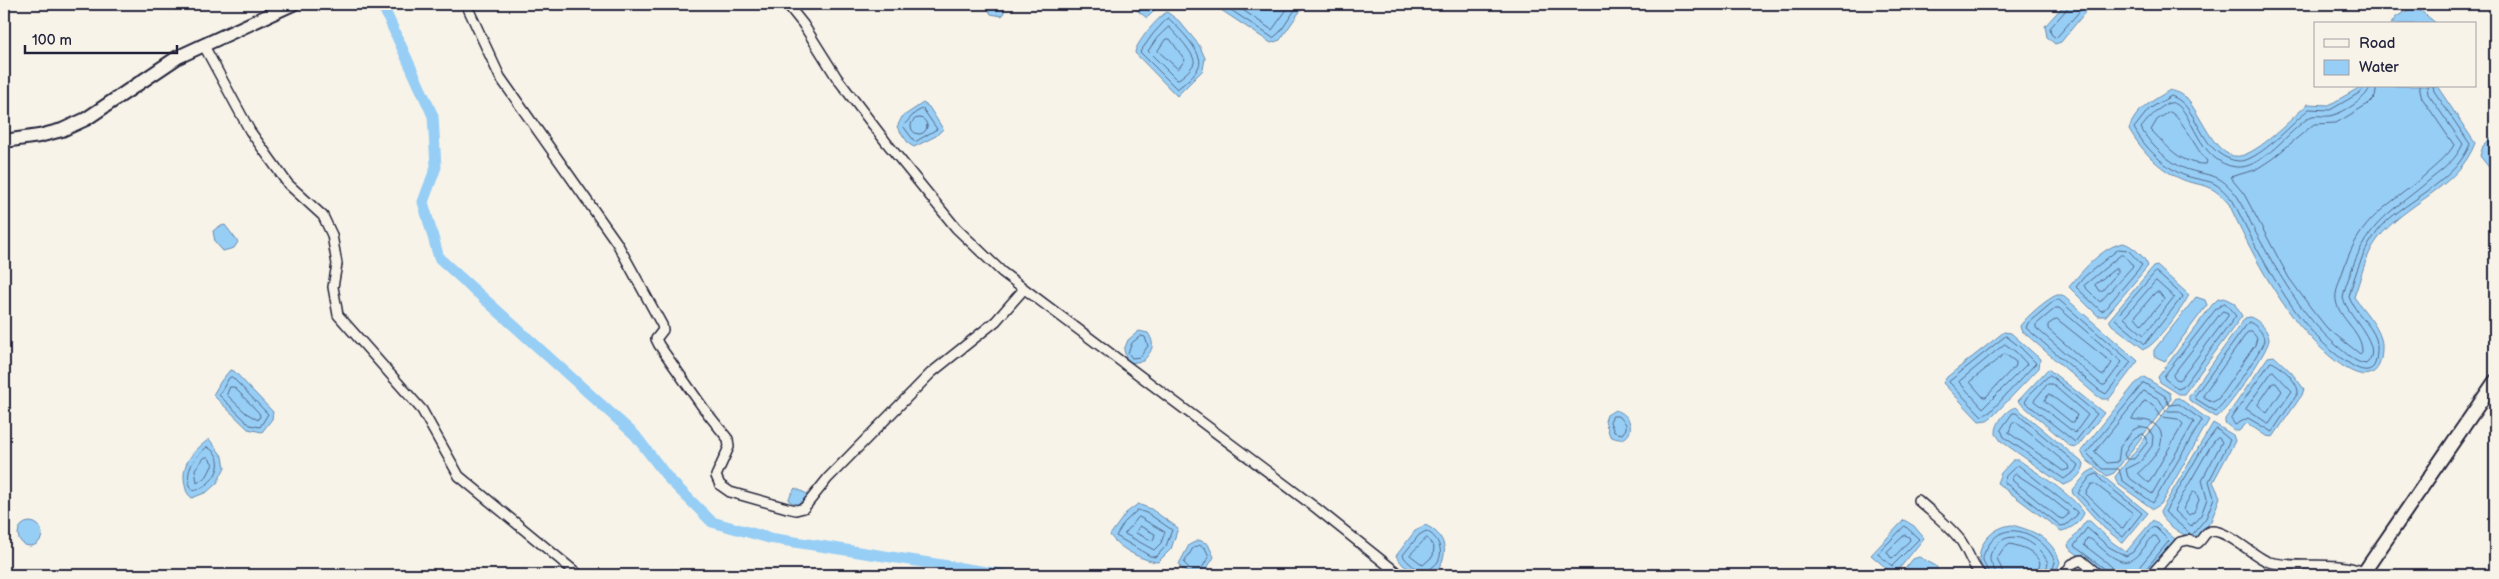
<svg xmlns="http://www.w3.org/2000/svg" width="2499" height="579" viewBox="0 0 2499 579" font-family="'Balsamiq Sans',sans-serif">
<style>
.water{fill:#97cef6;stroke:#6889ab}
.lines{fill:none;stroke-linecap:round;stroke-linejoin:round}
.shore{stroke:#516786;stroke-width:1}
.canal{stroke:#97cef6;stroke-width:11}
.street-casing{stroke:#22223b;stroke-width:12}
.secondary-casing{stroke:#22223b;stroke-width:16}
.street{stroke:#f7f3e8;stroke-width:9}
.secondary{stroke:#f7f3e8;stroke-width:12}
</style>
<rect width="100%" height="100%" fill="#f7f3e8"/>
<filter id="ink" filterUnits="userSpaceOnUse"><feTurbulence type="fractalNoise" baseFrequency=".02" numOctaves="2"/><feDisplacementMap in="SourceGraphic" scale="10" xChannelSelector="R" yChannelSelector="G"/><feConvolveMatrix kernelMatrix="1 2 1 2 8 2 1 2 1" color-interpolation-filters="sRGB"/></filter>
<g filter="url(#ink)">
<g class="water">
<path d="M985 4H1002L1004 12 1002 16 991 14Z"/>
<path d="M1129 4H1161L1147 18Z"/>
<path d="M1212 4H1305L1280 40 1271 43Z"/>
<path d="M2065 4 2091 5 2061 42 2055 44 2047 37 2045 26Z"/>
<path d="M2410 9 2421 11 2437 24H2391L2396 17Z"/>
<path d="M1167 12 1179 21 1199 45 1205 58 1203 70 1177 96 1135 53C1135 44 1158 17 1167 12Z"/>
<path d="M2362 86H2437L2475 143C2458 189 2405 202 2377 240 2365 256 2361 278 2354 297 2363 310 2377 324 2381 339 2383 345 2382 359 2379 365 2366 393 2325 353 2313 340 2276 302 2251 251 2229 204 2205 177 2201 190 2175 176 2156 166 2140 148 2129 129 2135 109 2153 101 2170 90 2173 91 2178 92 2181 94 2200 105 2214 166 2244 155 2265 147 2291 119 2308 104L2329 105Z"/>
<path d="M923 103 929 107 943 129 936 136 914 147 909 144 897 127 902 117Z"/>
<path d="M2495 134V175L2480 156 2483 146Z"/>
<path d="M225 225 238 242 234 248 223 251 215 242 213 231 218 227Z"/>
<path d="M2123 243C2132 245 2145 257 2148 266L2106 316H2098L2069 287C2082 271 2102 247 2123 243Z"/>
<path d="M2157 266 2189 295C2183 307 2156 346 2144 349L2112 325 2109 320 2153 267Z"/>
<path d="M2057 295H2062L2138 361 2109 399H2102L2096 395 2021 330 2020 326C2026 317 2048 298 2057 295Z"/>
<path d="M2196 297 2205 300 2207 305 2165 361 2154 356V350Z"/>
<path d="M2224 298 2234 303 2242 316 2187 390 2184 394H2179L2160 382 2158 377 2212 305 2218 299Z"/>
<path d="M2250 317C2259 320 2269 331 2269 340 2268 351 2225 415 2216 417L2189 400V396L2245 318Z"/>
<path d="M1139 331 1148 333C1156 345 1152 351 1143 361L1130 363 1127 361 1124 350 1128 340Z"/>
<path d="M2004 332 2011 333 2040 359 2039 368 1993 416 1987 420 1979 421 1943 383 1947 377Z"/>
<path d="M2274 356 2291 372 2304 389 2302 395 2273 437 2266 436 2247 423 2239 431H2235L2225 423V419L2268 357Z"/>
<path d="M2048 369 2104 413 2077 447 2070 446 2018 401Z"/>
<path d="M230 370 234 371 273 412 272 419 262 432 248 429 213 395 221 381Z"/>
<path d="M2144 377 2170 393 2171 399 2114 473 2107 476 2085 459 2081 451 2135 384Z"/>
<path d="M2176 398H2179L2209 420 2161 504 2153 509 2118 484 2115 477Z"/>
<path d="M2016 407 2084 464C2083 474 2073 483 2063 485L2001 441 1996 434C1995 424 2006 409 2016 407Z"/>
<path d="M1615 410C1639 416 1633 449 1610 436L1605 421 1607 415Z"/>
<path d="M2213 423 2233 435 2235 441 2213 482 2220 497 2211 521 2197 539C2187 539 2161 522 2160 512Z"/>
<path d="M209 439 223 457 225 467 217 483 207 492 192 498C187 494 186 491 185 485 180 463 194 451 209 439Z"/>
<path d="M2013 460H2019C2037 473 2072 494 2084 513 2081 522 2070 530 2061 531L1997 483 2001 473Z"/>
<path d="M2094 469 2148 513 2123 543 2104 528 2073 494 2072 491 2087 473Z"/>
<path d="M795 488 809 495 799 507 788 500Z"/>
<path d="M1138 504 1151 509 1178 528 1171 549 1158 562C1143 561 1118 548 1110 535L1126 513Z"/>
<path d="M1904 520 1914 526 1924 538 1899 569 1892 573 1871 555Z"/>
<path d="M2153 520 2176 540 2147 575H2104L2069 548 2068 545 2086 521H2090L2112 542 2126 552Z"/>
<circle cx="30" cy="534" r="12"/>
<path d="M1425 525C1446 534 1451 555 1435 572L1419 575 1403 565 1396 556 1415 531Z"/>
<path d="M2012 525C2034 531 2052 538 2060 562L2055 575H1987C1968 555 1988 527 2012 525Z"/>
<path d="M1199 540 1208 544 1214 557 1204 573 1193 575 1180 567 1179 564 1189 545Z"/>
<path d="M1919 557 1936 566 1940 575H1900L1913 559Z"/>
</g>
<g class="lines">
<g class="shore">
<path d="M1222 4 1273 38 1280 32 1299 4"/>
<path d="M1234 4 1272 30 1291 4"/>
<path d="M2068 4 2067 9 2050 28 2051 34 2056 38 2086 4"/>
<path d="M1168 18C1177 26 1205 54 1199 66 1196 74 1184 84 1177 89L1140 52 1153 34Z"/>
<path d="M1169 27C1175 33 1196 55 1194 63 1192 69 1182 77 1177 80L1148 51 1157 38Z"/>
<path d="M1166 39H1170L1185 60 1178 69 1158 51Z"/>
<path d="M2364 86 2361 92 2330 110 2309 109C2292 124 2267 152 2246 160 2238 163 2227 159 2220 154 2208 146 2202 132 2195 120 2189 110 2183 100 2171 96L2149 109 2134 128C2144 147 2166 169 2186 176 2213 184 2212 177 2233 201 2241 217 2249 233 2257 249 2282 293 2309 340 2353 366 2360 370 2369 373 2374 366 2377 360 2378 346 2376 339 2371 324 2355 313 2349 297 2356 269 2367 239 2389 219 2416 196 2456 179 2470 144L2434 91 2433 86"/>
<path d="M2370 86C2369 98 2340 115 2329 116 2323 117 2315 114 2310 117 2290 129 2262 170 2236 167 2198 163 2193 110 2174 103 2165 100 2146 121 2141 128 2149 144 2171 165 2189 170 2213 177 2219 173 2237 196 2245 207 2249 221 2256 233 2279 274 2301 315 2337 346 2346 353 2355 363 2366 364 2386 347 2347 315 2343 298 2344 289 2348 280 2351 272 2368 220 2394 211 2432 178 2445 168 2456 159 2463 144L2428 94 2427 86"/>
<path d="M2377 86 2375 97 2368 104 2336 123 2314 124 2272 159 2255 170 2230 177 2244 194 2289 278 2311 308 2327 328 2360 354 2362 352C2363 330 2333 316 2336 294 2337 286 2341 277 2344 268 2361 216 2387 208 2425 175 2436 165 2447 157 2454 145L2422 98 2419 86"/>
<path d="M923 109 937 129 915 142 903 126 915 113Z"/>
<path d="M2170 112C2182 117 2196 150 2207 161L2206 164C2181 165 2167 146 2151 130L2157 120Z"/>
<circle cx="919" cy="126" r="8"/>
<path d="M2119 249 2128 250 2142 265 2104 310 2101 311 2076 287 2084 277Z"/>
<path d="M2121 255H2124L2133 266 2100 302 2084 286Z"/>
<path d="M2115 269H2118V272L2102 291H2099L2095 285Z"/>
<path d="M2156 272 2183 296 2145 344 2115 319Z"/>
<path d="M2156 281 2174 297 2144 335 2124 318Z"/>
<path d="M2156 292H2159L2164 299 2142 325 2135 317Z"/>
<path d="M2059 300 2131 362 2106 394 2099 390 2026 328 2028 323 2054 301Z"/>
<path d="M2225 303 2236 316 2183 387 2178 389 2165 379 2164 376 2216 309Z"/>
<path d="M2056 308H2059L2122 362 2105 385H2102L2036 328V325Z"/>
<path d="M2223 311 2228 313V316L2180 380 2176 379 2173 375Z"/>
<path d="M2057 319 2112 363 2104 375H2101L2048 329V325Z"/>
<path d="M2249 322C2255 324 2264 333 2264 340 2263 349 2223 407 2215 411L2196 399 2195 396Z"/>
<path d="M2248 332H2252L2257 338 2255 345 2218 399 2213 402 2204 397V394Z"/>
<path d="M1141 336 1145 337 1148 346 1140 357 1132 358 1128 353 1132 343Z"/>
<path d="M2006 336 2020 347 2036 363 1990 412 1982 416 1949 382Z"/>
<path d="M2005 344 2016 352 2027 364 1983 408 1959 382Z"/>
<path d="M2005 354 2016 362V365L1986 397H1983L1970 382Z"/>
<path d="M2271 362C2280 364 2299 383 2298 393L2272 432 2248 418 2235 425 2231 419Z"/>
<path d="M2273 371 2292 391 2269 424 2246 409Z"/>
<path d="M2050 375 2097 414 2075 442 2025 402 2030 394Z"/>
<path d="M232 377 268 414 260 427 250 425 219 395 229 378Z"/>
<path d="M2144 383 2165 396 2169 405 2179 404 2202 420 2153 503 2122 480 2119 469H2102L2087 453Z"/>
<path d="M2273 383H2276L2282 391 2267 413 2258 405Z"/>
<path d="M2048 384H2052L2088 415 2075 433 2034 401Z"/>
<path d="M230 387H234L259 413 260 416 258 420 246 413 227 395Z"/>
<path d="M2144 391 2159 399 2166 411H2179L2194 422 2152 494 2128 477 2126 469 2140 462 2152 446 2153 436 2149 429 2139 427 2133 430 2120 447 2118 462 2107 463 2095 452Z"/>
<path d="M2049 394 2077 415 2074 422H2071L2045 401Z"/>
<path d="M2145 401 2152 404 2162 417 2178 419 2183 424 2149 483 2138 473C2151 462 2176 436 2151 422 2145 419 2138 421 2132 419Z"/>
<path d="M2013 413H2016L2078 465 2075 471 2064 479 2004 437 2001 430Z"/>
<path d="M1613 416H1619L1626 424V429L1622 434 1614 432 1610 422Z"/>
<path d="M2013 422H2016L2068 465 2069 469 2063 471 2009 433Z"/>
<path d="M2217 429 2230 440 2209 481 2214 498 2206 518 2192 535 2165 512 2205 444Z"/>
<path d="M2143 434 2147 438V443L2134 459H2127L2124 455C2126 447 2135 434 2143 434Z"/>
<path d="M2219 438 2222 442 2202 480 2207 499 2201 515 2191 526 2174 510 2210 447 2216 439Z"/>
<path d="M207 447C231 459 213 487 193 491 182 474 193 458 207 447Z"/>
<path d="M208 457 213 464 207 476 197 483 195 469 204 458Z"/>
<path d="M2018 465 2077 512V515L2066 525 2061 526 2004 482 2006 476Z"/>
<path d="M2016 474 2039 489 2068 512V515L2063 519 2059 518 2013 481 2012 478Z"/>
<path d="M2097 474 2101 480 2142 513 2123 537 2108 525 2078 493 2090 477Z"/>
<path d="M2092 484H2095L2133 513 2123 528 2120 527 2086 494Z"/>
<path d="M2196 492 2199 500 2194 512 2189 515 2183 509 2192 493Z"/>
<path d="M1138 510 1149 514 1172 530 1166 546 1156 557 1150 556 1116 536 1124 523Z"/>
<path d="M1139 517 1165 532 1161 543 1154 550 1125 534Z"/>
<path d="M1140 526 1155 534 1153 541 1136 533Z"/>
<path d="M1905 526 1919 539 1892 566 1878 554Z"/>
<path d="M1905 535 1909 537 1910 540 1894 557 1891 558 1887 552Z"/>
<path d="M1427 538 1434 547 1433 556 1423 565 1410 555Z"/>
<path d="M1193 575 1192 571 1184 563 1193 548 1199 545 1205 548 1209 556 1198 575"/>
<path d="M1419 575C1418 567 1406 563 1403 555L1419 535 1426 531C1438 536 1445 552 1437 563 1433 568 1428 568 1427 575"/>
<path d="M1990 575C1989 569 1982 565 1983 557 1984 552 1987 548 1990 543 2008 517 2046 537 2055 562L2051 575"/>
<path d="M1996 575C1996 568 1989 564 1990 557 1990 553 1993 550 1995 547 2011 525 2040 544 2048 563L2045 575"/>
<path d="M2004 575 1997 558 2003 549 2010 544C2023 547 2034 550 2040 563L2037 575"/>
<path d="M2107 575 2105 569 2074 546 2087 528 2109 547 2126 556 2133 552 2152 527 2156 528 2169 541 2145 570 2144 575"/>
<path d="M2113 575 2110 565 2084 545 2087 538C2092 539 2096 543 2100 547 2128 572 2133 562 2153 536H2156L2160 542 2140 566 2138 575"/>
</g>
<path class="canal" d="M382 4 433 116 436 167 423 202 439 258 635 435 669 479 712 522 769 538 1006 575"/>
<g class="street-casing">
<g id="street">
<path d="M466 4 500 77 617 243 662 325 663 330 656 339 659 345 704 409 728 439 729 447 716 476 720 485 730 492 787 508 796 510 804 508 828 478 931 373 996 321 1024 289"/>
<path d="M787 4 803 24 837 78 886 142 956 228 1002 272 1316 508 1400 575"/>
<path d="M203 44 250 131 288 184 323 216 332 235 337 264 333 287 338 315 422 410 459 476 579 575"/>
<path d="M1918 500C1932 513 1950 526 1961 541 1969 553 1971 564 1981 575"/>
<path d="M2064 575 2072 564 2081 560 2099 575"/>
<path d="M2151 575 2180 542 2188 540 2198 543C2202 540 2204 534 2208 532 2223 525 2256 559 2269 562 2302 570 2328 559 2364 572"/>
</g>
</g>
<g class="secondary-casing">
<g id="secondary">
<path d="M4 141 39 136 62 130 86 119 178 57 293 4"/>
<path d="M2362 575 2495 381"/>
</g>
</g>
<use href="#street" class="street"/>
<use href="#secondary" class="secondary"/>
</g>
</g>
<rect width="2499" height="579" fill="none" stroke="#f7f3e8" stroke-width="20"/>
<rect x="10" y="10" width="2479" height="559" fill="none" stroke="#22223b" stroke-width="2" filter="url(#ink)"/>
<rect x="2314" y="22" width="162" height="65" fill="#f7f3e8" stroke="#a29fa3"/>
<rect x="2324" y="39" width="25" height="8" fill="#f7f3e8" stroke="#a29fa3"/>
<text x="2359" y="48" font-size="15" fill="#22223b">Road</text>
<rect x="2324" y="60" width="25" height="15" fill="#97cef6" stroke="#a29fa3"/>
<text x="2359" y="72" font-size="15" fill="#22223b">Water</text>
<path d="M25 45v8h152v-8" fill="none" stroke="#22223b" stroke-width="2.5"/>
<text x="32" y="45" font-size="15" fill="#22223b" stroke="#f7f3e8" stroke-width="4" paint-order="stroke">100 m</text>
</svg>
